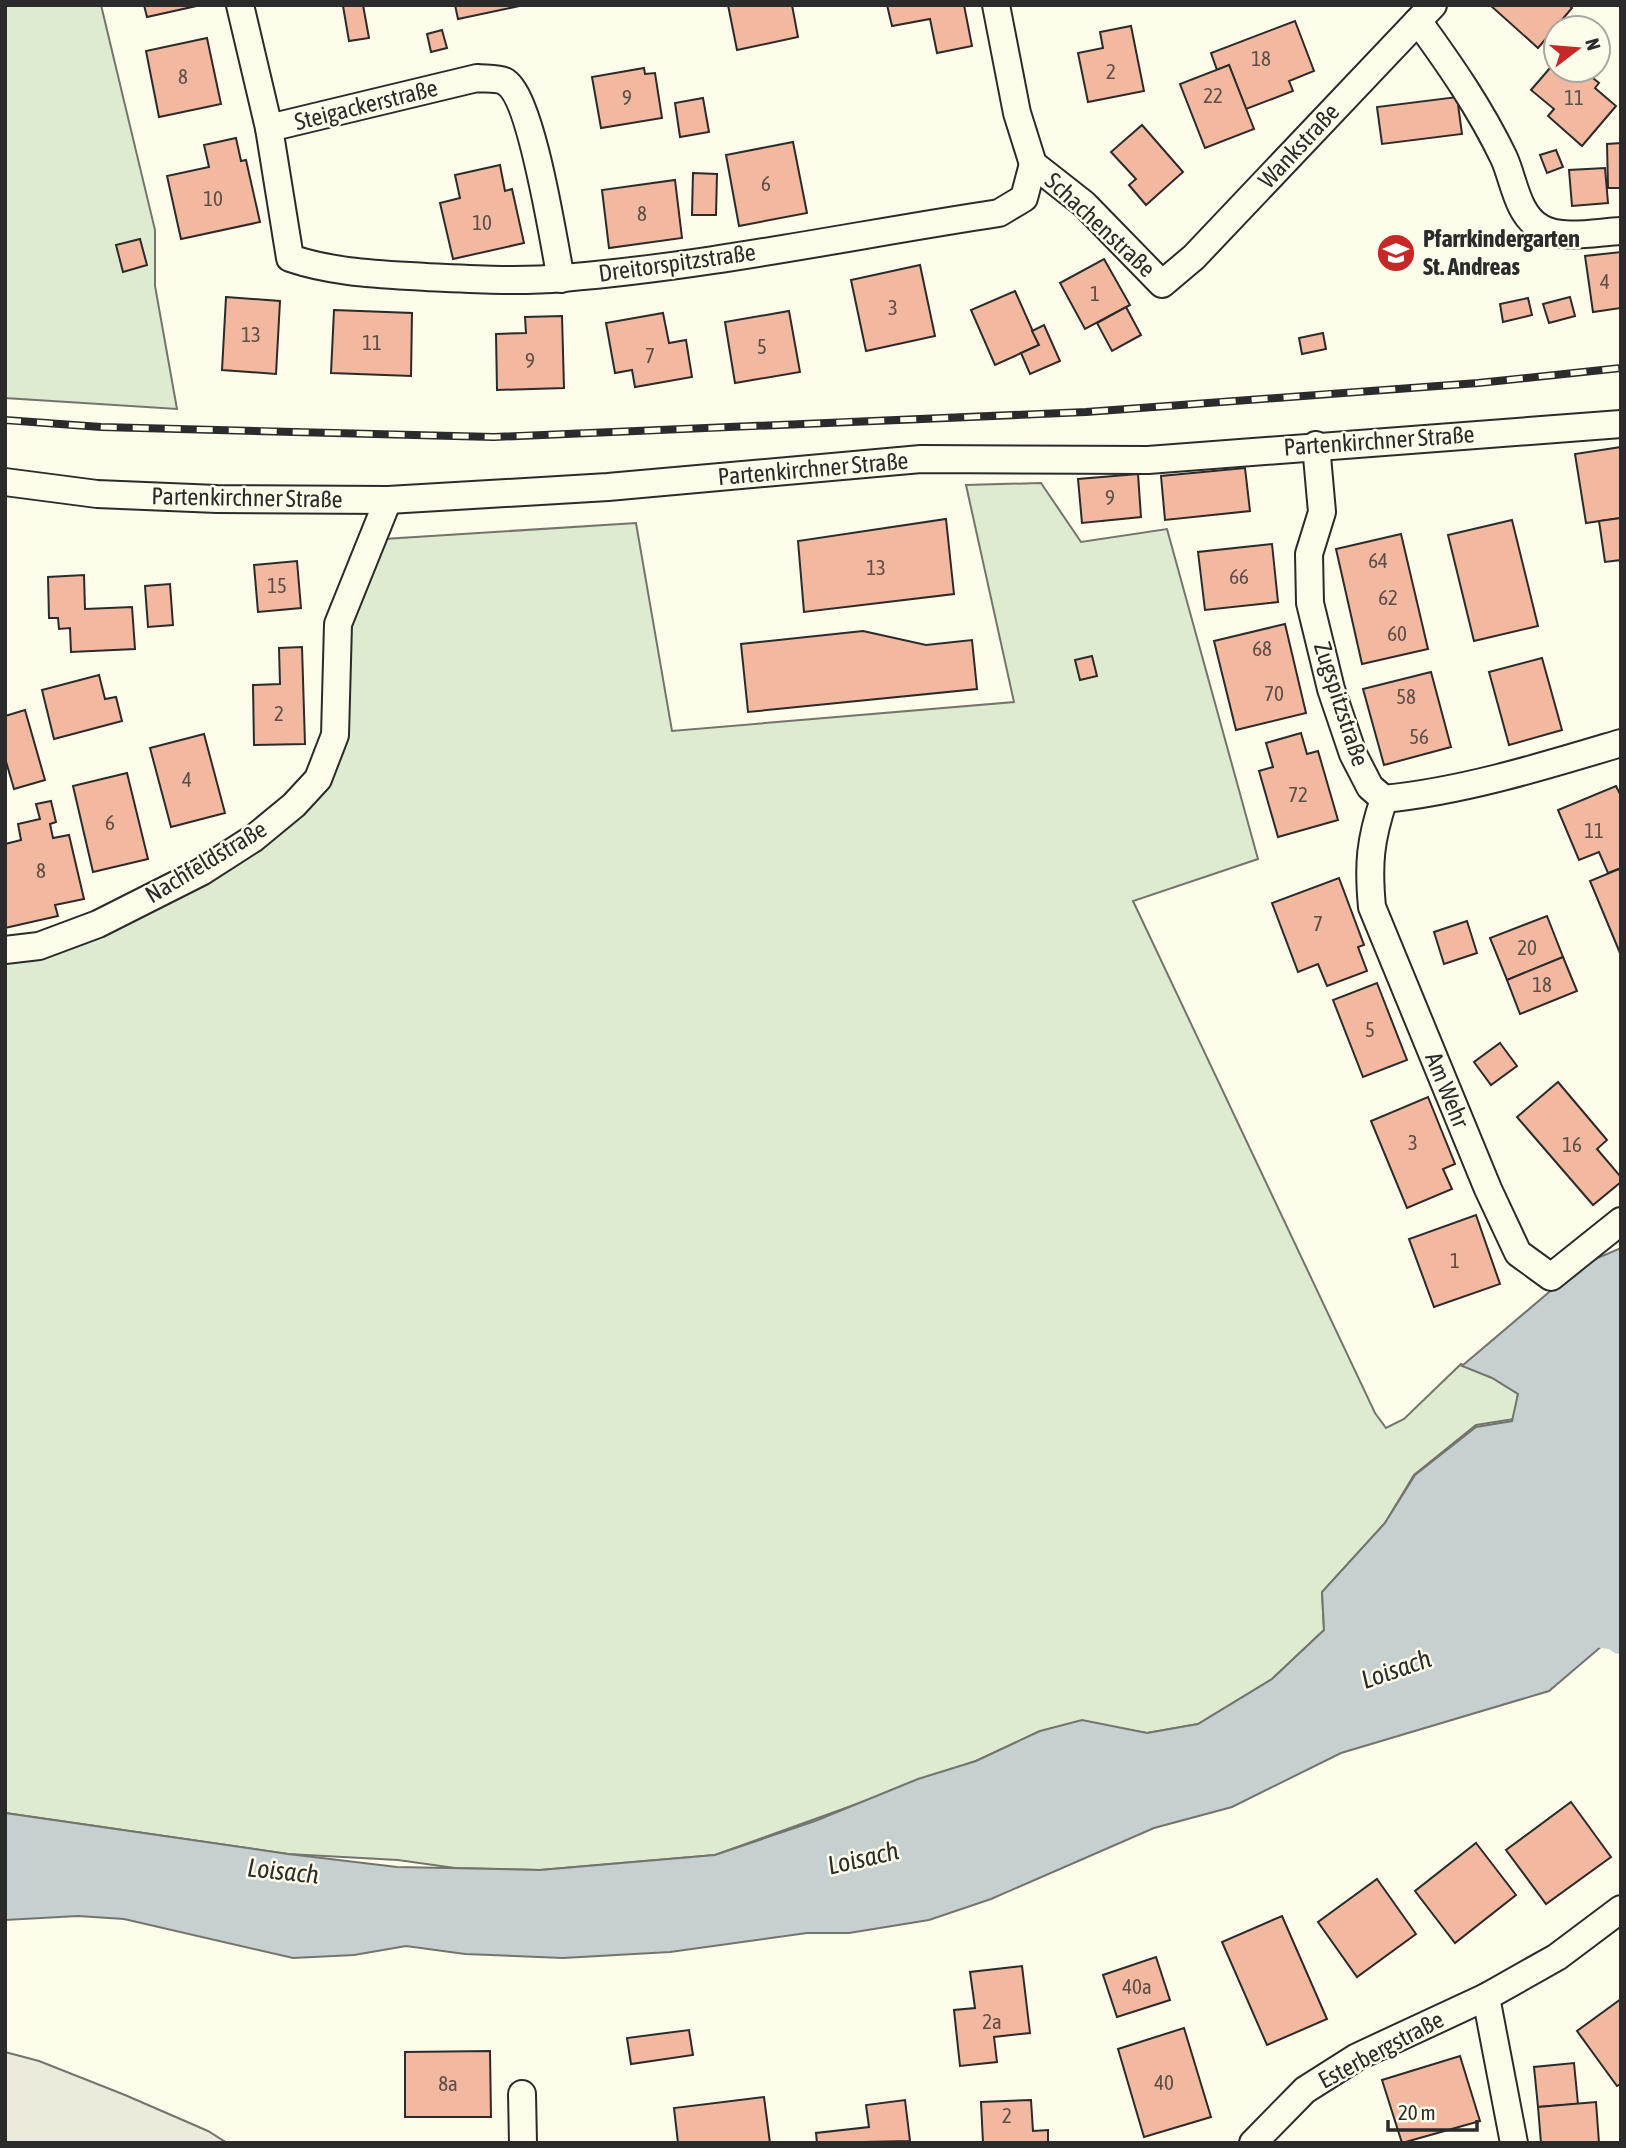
<svg xmlns="http://www.w3.org/2000/svg" width="1626" height="2148" viewBox="0 0 1626 2148" font-family="'Asap Condensed',sans-serif">
<style>
.green{fill:#deebd1;stroke:#74746e;stroke-width:2}
.parking{fill:#eceadb;stroke:#74746e;stroke-width:2}
.water{fill:#c7d0d0;stroke:#74746e;stroke-width:2}
.lines{fill:none;stroke-linecap:round;stroke-linejoin:round}
.canal{stroke:#c7d0d0;stroke-width:32}
.building{fill:#f2b8a0;stroke:#2b2b2b;stroke-width:2}
.street-casing{stroke:#2b2b2b;stroke-width:30}
.street{stroke:#fdfbea;stroke-width:26}
.rail-casing{stroke:#2b2b2b;stroke-width:8}
.rail{stroke:#fdfbea;stroke-width:5;stroke-dasharray:16;stroke-linecap:butt}
.labels{text-anchor:middle;stroke-width:5;stroke-linejoin:round;paint-order:stroke}
.number-label{font-size:21px;fill:#5d4e48}
.street-label{font-size:24px;fill:#2b2b2b;stroke:#fdfbea}
.poi-label{font-size:24px;font-weight:bold;fill:#2b2b2b;stroke:#fdfbea;text-anchor:start}
.water-label{font-size:26px;font-style:italic;fill:#2b2b2b;stroke:#fdfbea}
</style>
<rect width="100%" height="100%" fill="#fdfbea"/>
<g class="green">
<path d="M5 5H101L155 230V286L177 409 5 398Z"/>
<path d="M1041 483 1081 542 1167 529 1258 859 1133 901 1375 1413 1386 1428 1404 1419 1461 1364 1493 1378 1518 1394 1514 1419 1476 1425 1414 1475 1385 1523 1322 1592 1324 1630 1272 1679 1198 1724 1147 1733 1118 1728 1040 1731 976 1761 715 1855 540 1870 455 1868 398 1860 288 1854 5 1813V960L42 955 321 787 347 634 384 539 636 523 672 731 1014 702 966 485Z"/>
</g>
<path class="parking" d="M5 2052 39 2061 125 2095 208 2131 227 2143H5Z"/>
<path class="water" d="M1621 1248V1621L1616 1634 1549 1691 1341 1753 1232 1807 1154 1828 991 1899 929 1920 849 1933H807L670 1952 563 1958 465 1954 406 1946 354 1955 293 1958 124 1919 78 1916 5 1920V1813L288 1854 397 1867 540 1870 715 1855 815 1821 918 1779 976 1761 1040 1731 1082 1720 1147 1733 1198 1724 1272 1679 1324 1630 1322 1592 1385 1523 1415 1475 1476 1427 1512 1421 1518 1394 1492 1378 1462 1366 1581 1265Z"/>
<g class="lines">
<path class="canal" d="M1573 1628 1616 1634 1621 1638"/>
</g>
<g class="building">
<path d="M144 5H201L147 17Z"/>
<path d="M363 5 369 38 349 41 343 6Z"/>
<path d="M455 5H524L458 19Z"/>
<path d="M728 5H792L798 37 737 50Z"/>
<path d="M887 5H964L972 46 937 53 930 19 892 26Z"/>
<path d="M1490 5H1569L1572 8 1538 48Z"/>
<path d="M1295 21 1314 71 1289 81 1293 91 1246 109 1229 65 1217 70 1211 53Z"/>
<path d="M1131 26 1144 91 1088 102 1078 53 1103 48 1100 32Z"/>
<path d="M442 30 447 48 431 52 427 34Z"/>
<path d="M207 38 221 104 159 117 146 51Z"/>
<path d="M1556 61V70H1583L1599 83 1595 88 1616 106 1582 146 1548 116 1554 109 1531 90Z"/>
<path d="M1229 65 1254 129 1205 148 1180 84Z"/>
<path d="M644 68 645 74 655 73 662 118 601 128 592 77Z"/>
<path d="M1457 97 1462 134 1382 144 1377 107Z"/>
<path d="M703 98 709 132 680 137 675 103Z"/>
<path d="M1142 125 1183 172 1146 205 1129 185 1136 179 1111 152Z"/>
<path d="M236 138 241 161 246 160 260 222 181 239 167 176 209 167 204 145Z"/>
<path d="M793 142 807 213 739 226 726 155Z"/>
<path d="M1621 143V188H1608L1607 144Z"/>
<path d="M1556 150 1563 167 1547 173 1540 155Z"/>
<path d="M500 165 505 191 512 189 524 243 453 259 440 203 460 198 455 175Z"/>
<path d="M1605 168 1608 203 1572 206 1569 170Z"/>
<path d="M693 173 717 174 716 215H692Z"/>
<path d="M675 180 682 238 609 248 602 190Z"/>
<path d="M140 239 147 265 123 272 116 245Z"/>
<path d="M1621 252V308L1593 312 1585 256Z"/>
<path d="M1104 259 1130 305 1085 329 1060 283Z"/>
<path d="M920 265 935 336 866 351 851 280Z"/>
<path d="M1015 291 1039 345 995 365 971 310Z"/>
<path d="M226 297 280 301 276 374 222 370Z"/>
<path d="M1570 297 1575 316 1549 323 1543 304Z"/>
<path d="M1528 298 1532 315 1503 322 1500 304Z"/>
<path d="M1126 307 1141 335 1112 351 1097 323Z"/>
<path d="M334 310 412 313 411 376 331 373Z"/>
<path d="M789 311 800 372 735 383 725 322Z"/>
<path d="M663 313 669 343 686 340 692 377 635 387 632 370 615 373 606 323Z"/>
<path d="M562 316 564 388 497 390 496 334 526 333 525 317Z"/>
<path d="M1044 325 1060 361 1030 374 1021 353 1039 345 1032 331Z"/>
<path d="M1323 333 1326 349 1302 354 1299 338Z"/>
<path d="M1621 447V518L1586 523 1575 454Z"/>
<path d="M1245 468 1250 511 1165 520 1161 476Z"/>
<path d="M1138 474 1141 517 1082 523 1078 479Z"/>
<path d="M1621 518V560L1605 562 1599 521Z"/>
<path d="M946 519 954 594 804 612 798 541Z"/>
<path d="M1512 520 1538 626 1474 641 1448 535Z"/>
<path d="M1401 534 1428 649 1362 664 1336 549Z"/>
<path d="M1272 544 1278 602 1205 610 1198 552Z"/>
<path d="M297 561 301 608 258 612 254 565Z"/>
<path d="M84 575 85 609 132 607 135 649 71 652 70 628 59 629 58 618H49L48 577Z"/>
<path d="M170 584 173 625 148 627 145 586Z"/>
<path d="M1285 624 1306 713 1236 730 1214 641Z"/>
<path d="M863 631 926 645 972 640 977 689 748 712 741 644Z"/>
<path d="M302 647 305 744 254 745 253 685 280 684 279 648Z"/>
<path d="M1092 656 1097 676 1080 680 1075 660Z"/>
<path d="M1542 658 1562 730 1509 745 1489 672Z"/>
<path d="M1431 672 1451 747 1384 765 1363 689Z"/>
<path d="M99 675 105 699 116 697 122 721 54 739 42 690Z"/>
<path d="M25 710 45 780 14 789 5 758V716Z"/>
<path d="M1301 733 1307 754 1318 751 1338 820 1278 837 1259 771 1273 767 1266 743Z"/>
<path d="M204 734 225 813 171 827 150 748Z"/>
<path d="M127 773 148 859 93 872 73 786Z"/>
<path d="M1616 786 1621 796V868L1608 873 1599 852 1579 860 1558 810Z"/>
<path d="M51 801 56 822 50 824 53 838 69 835 84 899 55 905 58 916 5 928V844L21 840 18 824 40 819 36 804Z"/>
<path d="M1619 869 1621 873 1620 953 1590 881Z"/>
<path d="M1339 878 1364 945 1358 947 1367 971 1327 986 1318 964 1298 972 1272 903Z"/>
<path d="M1547 916 1563 957 1507 980 1490 938Z"/>
<path d="M1467 921 1477 953 1444 964 1434 932Z"/>
<path d="M1563 957 1577 991 1520 1014 1507 980Z"/>
<path d="M1377 983 1407 1060 1363 1077 1333 1000Z"/>
<path d="M1500 1043 1517 1066 1491 1085 1474 1062Z"/>
<path d="M1558 1082 1607 1140 1597 1149 1621 1177V1182L1593 1205 1517 1117Z"/>
<path d="M1428 1097 1455 1164 1443 1169 1452 1189 1407 1208 1371 1121Z"/>
<path d="M1476 1215 1500 1284 1434 1307 1409 1239Z"/>
<path d="M1571 1802 1611 1857 1546 1904 1506 1850Z"/>
<path d="M1476 1843 1516 1895 1455 1943 1415 1891Z"/>
<path d="M1377 1879 1416 1934 1357 1977 1318 1922Z"/>
<path d="M1282 1916 1327 2019 1267 2045 1222 1942Z"/>
<path d="M1156 1957 1170 2000 1117 2017 1103 1975Z"/>
<path d="M1022 1966 1030 2033 994 2037 997 2062 960 2066 954 2010 975 2008 970 1972Z"/>
<path d="M1621 1999V2084L1617 2086 1577 2031Z"/>
<path d="M1184 2028 1211 2117 1144 2137 1118 2049Z"/>
<path d="M689 2030 693 2055 631 2064 627 2038Z"/>
<path d="M490 2051 491 2117H405V2052Z"/>
<path d="M1460 2056 1480 2121 1402 2143 1382 2080Z"/>
<path d="M1574 2063 1578 2104 1538 2107 1534 2067Z"/>
<path d="M764 2097 770 2143H678L674 2108Z"/>
<path d="M905 2100 910 2141 817 2143 816 2133 869 2127 866 2105Z"/>
<path d="M1031 2100 1033 2131 1048 2130V2143H983L981 2102Z"/>
<path d="M1596 2102 1599 2143H1541L1538 2107Z"/>
</g>
<g class="lines">
<g class="street-casing">
<g id="street">
<path d="M240 5 269 128 477 78C485 79 497 78 504 81 532 95 554 245 561 279"/>
<path d="M996 5 1017 113 1033 164 1084 204 1162 284 1194 257 1433 5"/>
<path d="M1418 21C1450 65 1480 108 1504 158 1514 180 1517 215 1541 228 1562 240 1597 232 1621 231"/>
<path d="M269 128 290 258C334 273 379 274 426 277 471 279 518 282 563 278 709 266 854 235 999 213L1024 198 1033 164"/>
<path d="M1316 445 1322 512 1309 554 1310 603 1331 689 1353 754 1370 787 1384 799C1464 791 1544 766 1621 743"/>
<path d="M5 482 97 494 217 499 388 500 608 487 921 459 1148 460 1621 424"/>
<path d="M1384 799C1370 840 1368 865 1372 907L1488 1189 1518 1253 1551 1277 1621 1221"/>
<path d="M5 950 39 946 98 924 201 872 254 838 294 805 318 779 335 735 338 624 388 500"/>
<path d="M1486 1997 1514 2143"/>
<path d="M522 2094 523 2143"/>
<path d="M1253 2143 1305 2090 1357 2057 1486 1997 1557 1957 1621 1909"/>
</g>
</g>
<use href="#street" class="street"/>
<g class="rail-casing">
<path id="rail" d="M5 420 101 427 494 437 1086 412 1478 383 1621 368"/>
</g>
<use href="#rail" class="rail"/>
</g>
<defs>
<g id="school-disc" transform="scale(2.0125)"><circle r="9.5" fill="#c62828" stroke="#fdfbea"/><path d="M0-5L7-2L0 1L-7-2ZM-4 1L0 2.5L4 1V4Q0 6-4 4Z" fill="#fff"/></g>
</defs>
<g fill-rule="evenodd">
<use href="#school-disc" x="1396" y="253"/>
</g>
<g class="labels">
<g class="number-label">
<text x="1261" y="66">18</text>
<text x="1111" y="79">2</text>
<text x="183" y="84">8</text>
<text x="1213" y="103">22</text>
<text x="627" y="105">9</text>
<text x="1574" y="105">11</text>
<text x="766" y="191">6</text>
<text x="213" y="206">10</text>
<text x="642" y="221">8</text>
<text x="482" y="230">10</text>
<text x="1605" y="289">4</text>
<text x="1095" y="301">1</text>
<text x="893" y="315">3</text>
<text x="251" y="342">13</text>
<text x="372" y="350">11</text>
<text x="762" y="354">5</text>
<text x="650" y="363">7</text>
<text x="530" y="368">9</text>
<text x="1110" y="505">9</text>
<text x="1378" y="568">64</text>
<text x="876" y="575">13</text>
<text x="1239" y="584">66</text>
<text x="277" y="593">15</text>
<text x="1388" y="605">62</text>
<text x="1397" y="641">60</text>
<text x="1262" y="656">68</text>
<text x="1274" y="701">70</text>
<text x="1406" y="704">58</text>
<text x="279" y="721">2</text>
<text x="1419" y="744">56</text>
<text x="187" y="787">4</text>
<text x="1298" y="802">72</text>
<text x="110" y="830">6</text>
<text x="1594" y="838">11</text>
<text x="41" y="878">8</text>
<text x="1318" y="931">7</text>
<text x="1527" y="955">20</text>
<text x="1542" y="992">18</text>
<text x="1370" y="1037">5</text>
<text x="1413" y="1150">3</text>
<text x="1572" y="1152">16</text>
<text x="1455" y="1268">1</text>
<text x="1137" y="1994">40a</text>
<text x="992" y="2029">2a</text>
<text x="1164" y="2090">40</text>
<text x="448" y="2091">8a</text>
<text x="1007" y="2123">2</text>
</g>
<g class="street-label">
<text transform="translate(366 105) rotate(-14)" y="8">Steigackerstraße</text>
<text transform="translate(1299 146) rotate(-47)" y="8">Wankstraße</text>
<text transform="translate(1100 225) rotate(43)" y="8">Schachenstraße</text>
<text transform="translate(677 263) rotate(-8)" y="8">Dreitorspitzstraße</text>
<text transform="translate(1379 441) rotate(-4)" y="8">Partenkirchner Straße</text>
<text transform="translate(813 469) rotate(-5)" y="8">Partenkirchner Straße</text>
<text transform="translate(247 498) rotate(1)" y="8">Partenkirchner Straße</text>
<text transform="translate(1341 704) rotate(72)" y="8">Zugspitzstraße</text>
<text transform="translate(206 862) rotate(-31)" y="8">Nachfeldstraße</text>
<text transform="translate(1447 1090) rotate(68)" y="8">Am Wehr</text>
<text transform="translate(1381 2050) rotate(-28)" y="8">Esterbergstraße</text>
</g>
<g class="poi-label">
<text x="1423" y="247">Pfarrkindergarten<tspan x="1423" dy="28">St. Andreas</tspan></text>
</g>
<g class="water-label">
<text transform="translate(1396 1669) rotate(-19)" y="9">Loisach</text>
<text transform="translate(863 1858) rotate(-13)" y="9">Loisach</text>
<text transform="translate(283 1871) rotate(6)" y="9">Loisach</text>
</g>
</g>
<rect width="1626" height="2148" fill="none" stroke="#2b2b2b" stroke-width="14"/>
<g transform="translate(1577 49) rotate(74)"><circle r="33" fill="#fdfbea" stroke="#a9a89e" stroke-width="2"/>
<path d="M0-5L12 26L0 18L-12 26Z" fill="#c62828"/>
<text y="-10" font-size="19" font-weight="bold" text-anchor="middle" fill="#2b2b2b">N</text>
</g>
<path d="M1388 2120v10h89v-10" fill="none" stroke="#2b2b2b" stroke-width="3.5"/>
<text x="1398" y="2120" font-size="21" fill="#2b2b2b" stroke="#fdfbea" stroke-width="5" paint-order="stroke">20 m</text>
</svg>
